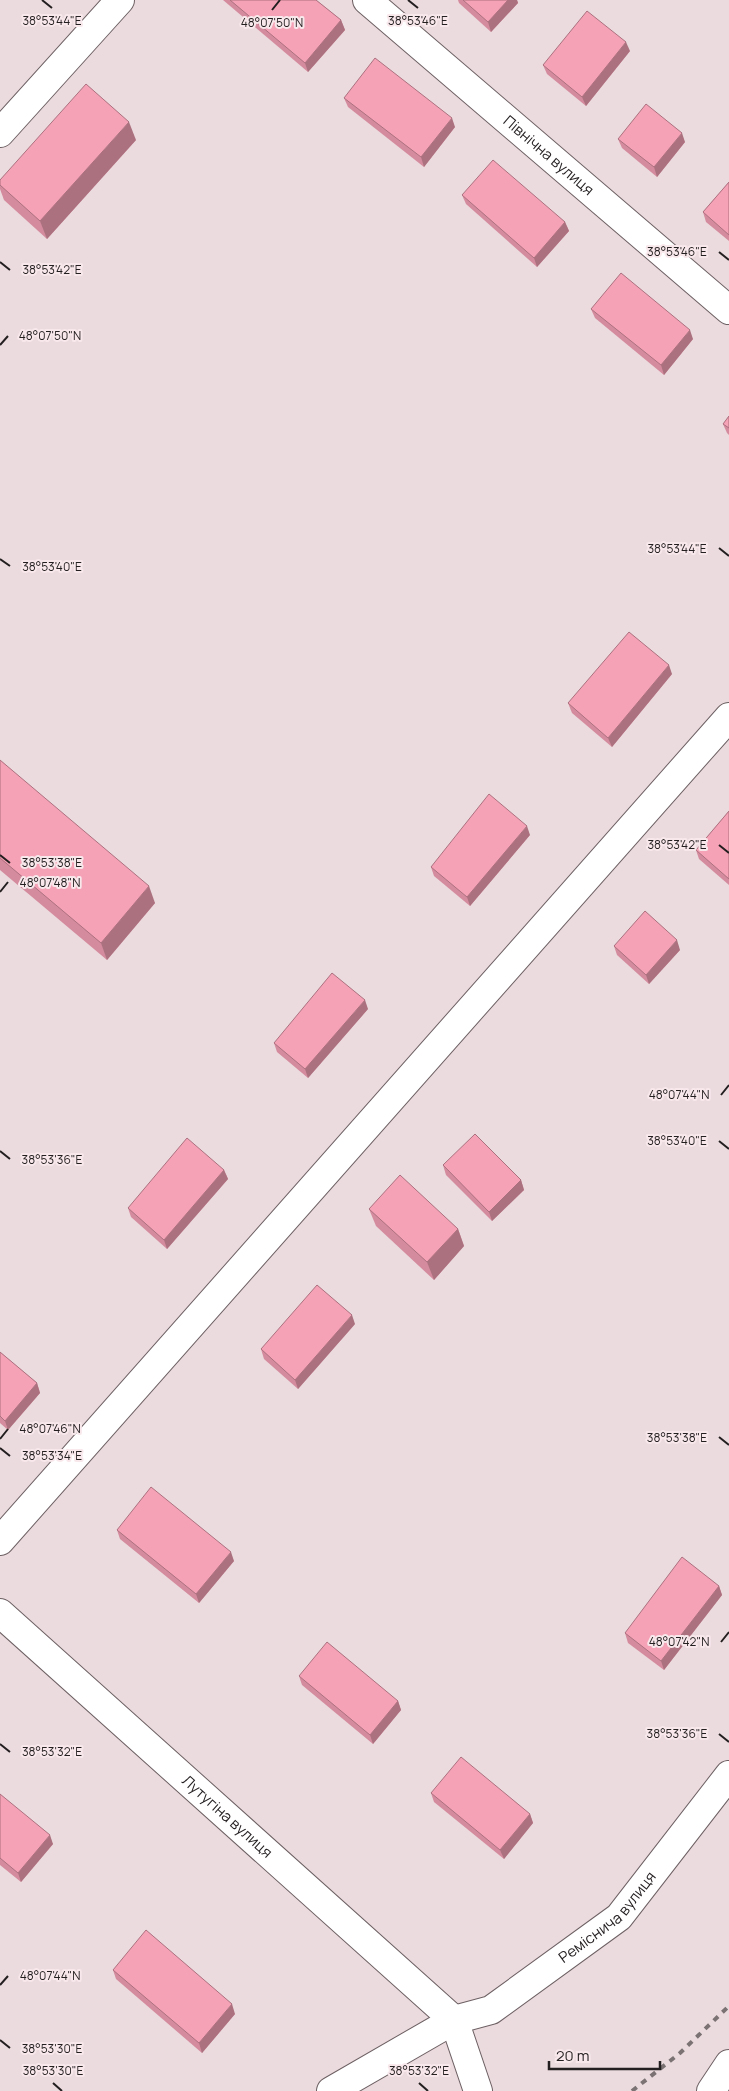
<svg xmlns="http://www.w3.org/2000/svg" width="729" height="2091" viewBox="0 0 729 2091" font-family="Manrope,sans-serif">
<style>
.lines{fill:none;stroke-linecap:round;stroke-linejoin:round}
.minor-casing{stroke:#6d6063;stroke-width:30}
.minor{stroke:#fff;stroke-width:28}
.rail{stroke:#7b7274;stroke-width:4;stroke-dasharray:6 6;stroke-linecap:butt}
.wall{fill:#d48b9d}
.shaded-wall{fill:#ac717f}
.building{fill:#f6a2b6;stroke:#ac717f}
.ticks{fill:none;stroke:#231e1f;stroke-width:2}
.labels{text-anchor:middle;stroke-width:4;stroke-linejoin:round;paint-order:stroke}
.street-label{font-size:15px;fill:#231e1f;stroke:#f8e8ec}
.ticks-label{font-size:12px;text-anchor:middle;fill:#231e1f;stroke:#f8e8ec;stroke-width:4;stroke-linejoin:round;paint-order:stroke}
</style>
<rect width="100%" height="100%" fill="#ebdbdf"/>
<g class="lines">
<g class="minor-casing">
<g id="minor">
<path id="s1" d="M367 0 729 310"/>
<path d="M0 133 120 0"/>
<path d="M0 1541 729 717"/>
<path id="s2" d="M0 1613 454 2020 478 2091"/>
<path id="s3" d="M331 2091 454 2020 491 2010 619 1917 729 1775"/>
<path d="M711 2091 729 2064"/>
</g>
</g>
<use href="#minor" class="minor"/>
<path class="rail" d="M632 2091 680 2053 729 2006"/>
</g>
<g class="wall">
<path d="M223 0H316L341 20 345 30 308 72Z"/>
<path d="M458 0H517L518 3 491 32 459 3Z"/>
<path d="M630 51 586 106 547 74 543 65Z"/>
<path d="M344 98 455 127 424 167 348 107Z"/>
<path d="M618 139 685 142 657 177 622 148Z"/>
<path d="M136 140 47 239 4 200 0 189V180Z"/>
<path d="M729 182V241L706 222 703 212Z"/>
<path d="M462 195 565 222 569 231 537 267 466 204Z"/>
<path d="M591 309 693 339 664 375 595 318Z"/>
<path d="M729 416V435L727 433 723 424Z"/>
<path d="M672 674 612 747 572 713 568 703Z"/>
<path d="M0 760 155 903 107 960 0 870Z"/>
<path d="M729 811V885L699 859 696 850Z"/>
<path d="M530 835 470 906 434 876 431 867Z"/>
<path d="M614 946 680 950 649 984 617 955Z"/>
<path d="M368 1009 308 1078 277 1052 274 1043Z"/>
<path d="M443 1165 521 1180 524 1190 492 1221 446 1175Z"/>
<path d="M224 1170 228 1179 167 1249 131 1217 128 1208Z"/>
<path d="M369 1209 458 1229 464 1246 434 1280 376 1226Z"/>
<path d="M355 1324 298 1389 264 1359 261 1349Z"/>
<path d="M0 1352 37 1383 40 1393 8 1430 0 1423Z"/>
<path d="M117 1530 234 1561 199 1603 120 1539Z"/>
<path d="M719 1586 722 1595 664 1670 628 1643 625 1633Z"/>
<path d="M299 1676 398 1701 401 1710 373 1744 302 1685Z"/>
<path d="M431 1793 530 1814 533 1823 504 1859 434 1802Z"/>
<path d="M0 1794 53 1844 21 1882 0 1865Z"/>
<path d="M113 1970 235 2014 202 2053 116 1979Z"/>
</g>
<g class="shaded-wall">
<path d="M508 0H517L518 3 491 32 488 22Z"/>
<path d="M341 20 345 30 308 72 305 63Z"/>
<path d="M626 42 630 51 586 106 582 97Z"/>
<path d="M452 118 455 127 424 167 421 157Z"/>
<path d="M129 122 136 140 47 239 40 221Z"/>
<path d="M682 133 685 142 657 177 654 167Z"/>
<path d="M565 222 569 231 537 267 534 258Z"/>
<path d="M690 330 693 339 664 375 661 365Z"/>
<path d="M669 665 672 674 612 747 608 738Z"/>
<path d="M527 826 530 835 470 906 467 897Z"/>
<path d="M149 886 155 903 107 960 101 943Z"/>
<path d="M677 940 680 950 649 984 646 975Z"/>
<path d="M365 1000 368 1009 308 1078 305 1069Z"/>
<path d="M224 1170 228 1179 167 1249 164 1240Z"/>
<path d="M521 1180 524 1190 492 1221 489 1212Z"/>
<path d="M458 1229 464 1246 434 1280 427 1262Z"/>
<path d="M352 1315 355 1324 298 1389 295 1380Z"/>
<path d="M37 1383 40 1393 8 1430 5 1421Z"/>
<path d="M231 1552 234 1561 199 1603 196 1594Z"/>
<path d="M719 1586 722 1595 664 1670 661 1661Z"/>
<path d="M398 1701 401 1710 373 1744 370 1735Z"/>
<path d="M530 1814 533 1823 504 1859 500 1850Z"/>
<path d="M50 1835 53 1844 21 1882 18 1873Z"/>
<path d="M232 2004 235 2014 202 2053 199 2043Z"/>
</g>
<g class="building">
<path d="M230 0H316L341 20 305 63Z"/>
<path d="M463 0H508L488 22Z"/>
<path d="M587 11 626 42 582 97 543 65Z"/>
<path d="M375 58 452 118 421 157 344 98Z"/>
<path d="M86 84 129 122 40 221 0 185V180Z"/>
<path d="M646 104 682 133 654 167 618 139Z"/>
<path d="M493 160 565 222 534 258 462 195Z"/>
<path d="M729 182V235L703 212Z"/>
<path d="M621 273 690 330 661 365 591 309Z"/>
<path d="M729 416V428L723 424Z"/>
<path d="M629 632 669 665 608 738 568 703Z"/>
<path d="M0 760 149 886 101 943 0 858Z"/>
<path d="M489 794 527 826 467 897 431 867Z"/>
<path d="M729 811V879L696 850Z"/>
<path d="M645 911 677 940 646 975 614 946Z"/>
<path d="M332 973 365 1000 305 1069 274 1043Z"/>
<path d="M475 1134 521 1180 489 1212 443 1165Z"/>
<path d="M187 1138 224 1170 164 1240 128 1208Z"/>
<path d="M400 1175 458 1229 427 1262 369 1209Z"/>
<path d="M317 1285 352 1315 295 1380 261 1349Z"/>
<path d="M0 1352 37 1383 5 1421 0 1416Z"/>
<path d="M151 1487 231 1552 196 1594 117 1530Z"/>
<path d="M682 1557 719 1586 661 1661 625 1633Z"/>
<path d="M327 1642 398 1701 370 1735 299 1676Z"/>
<path d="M461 1757 530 1814 500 1850 431 1793Z"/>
<path d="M0 1794 50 1835 18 1873 0 1858Z"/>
<path d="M146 1930 232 2004 199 2043 113 1970Z"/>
</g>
<path class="ticks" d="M42 0 52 8M408 0 418 8M272 10 280 0M719 252 729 260M0 262 10 270M0 345 8 336M719 548 729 556M0 559 10 566M719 845 729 853M0 855 10 863M0 892 8 882M721 1095 729 1085M719 1141 729 1149M0 1151 10 1159M719 1437 729 1445M0 1439 8 1429M0 1448 10 1456M721 1642 729 1632M719 1734 729 1742M0 1744 10 1752M0 1985 8 1976M0 2040 10 2048M53 2083 62 2091M419 2083 428 2091"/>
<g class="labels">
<g class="street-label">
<text dy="5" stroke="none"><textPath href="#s1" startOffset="239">Північна вулиця</textPath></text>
<text dy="5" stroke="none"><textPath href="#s2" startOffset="305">Лутугіна вулиця</textPath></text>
<text dy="5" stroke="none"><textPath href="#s3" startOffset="330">Реміснича вулиця</textPath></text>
</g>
</g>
<g class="ticks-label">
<text x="418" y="25">38°53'46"E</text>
<text x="52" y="25">38°53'44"E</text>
<text x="272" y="27">48°07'50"N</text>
<text x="677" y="256">38°53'46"E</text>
<text x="52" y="274">38°53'42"E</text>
<text x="50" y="340">48°07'50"N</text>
<text x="677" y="553">38°53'44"E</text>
<text x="52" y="571">38°53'40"E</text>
<text x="677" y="849">38°53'42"E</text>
<text x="52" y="867">38°53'38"E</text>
<text x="50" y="887">48°07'48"N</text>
<text x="679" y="1099">48°07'44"N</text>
<text x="677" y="1145">38°53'40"E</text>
<text x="52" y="1164">38°53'36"E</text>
<text x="50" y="1433">48°07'46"N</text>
<text x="677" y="1442">38°53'38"E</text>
<text x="52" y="1460">38°53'34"E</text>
<text x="679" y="1646">48°07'42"N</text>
<text x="677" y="1738">38°53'36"E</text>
<text x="52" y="1756">38°53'32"E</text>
<text x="50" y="1980">48°07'44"N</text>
<text x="52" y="2053">38°53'30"E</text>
<text x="53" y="2075">38°53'30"E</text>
<text x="419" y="2075">38°53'32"E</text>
</g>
<path d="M549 2061v8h111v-8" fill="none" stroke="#231e1f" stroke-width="2.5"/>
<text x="556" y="2061" font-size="15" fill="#231e1f" stroke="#f8e8ec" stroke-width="4" paint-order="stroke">20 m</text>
</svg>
